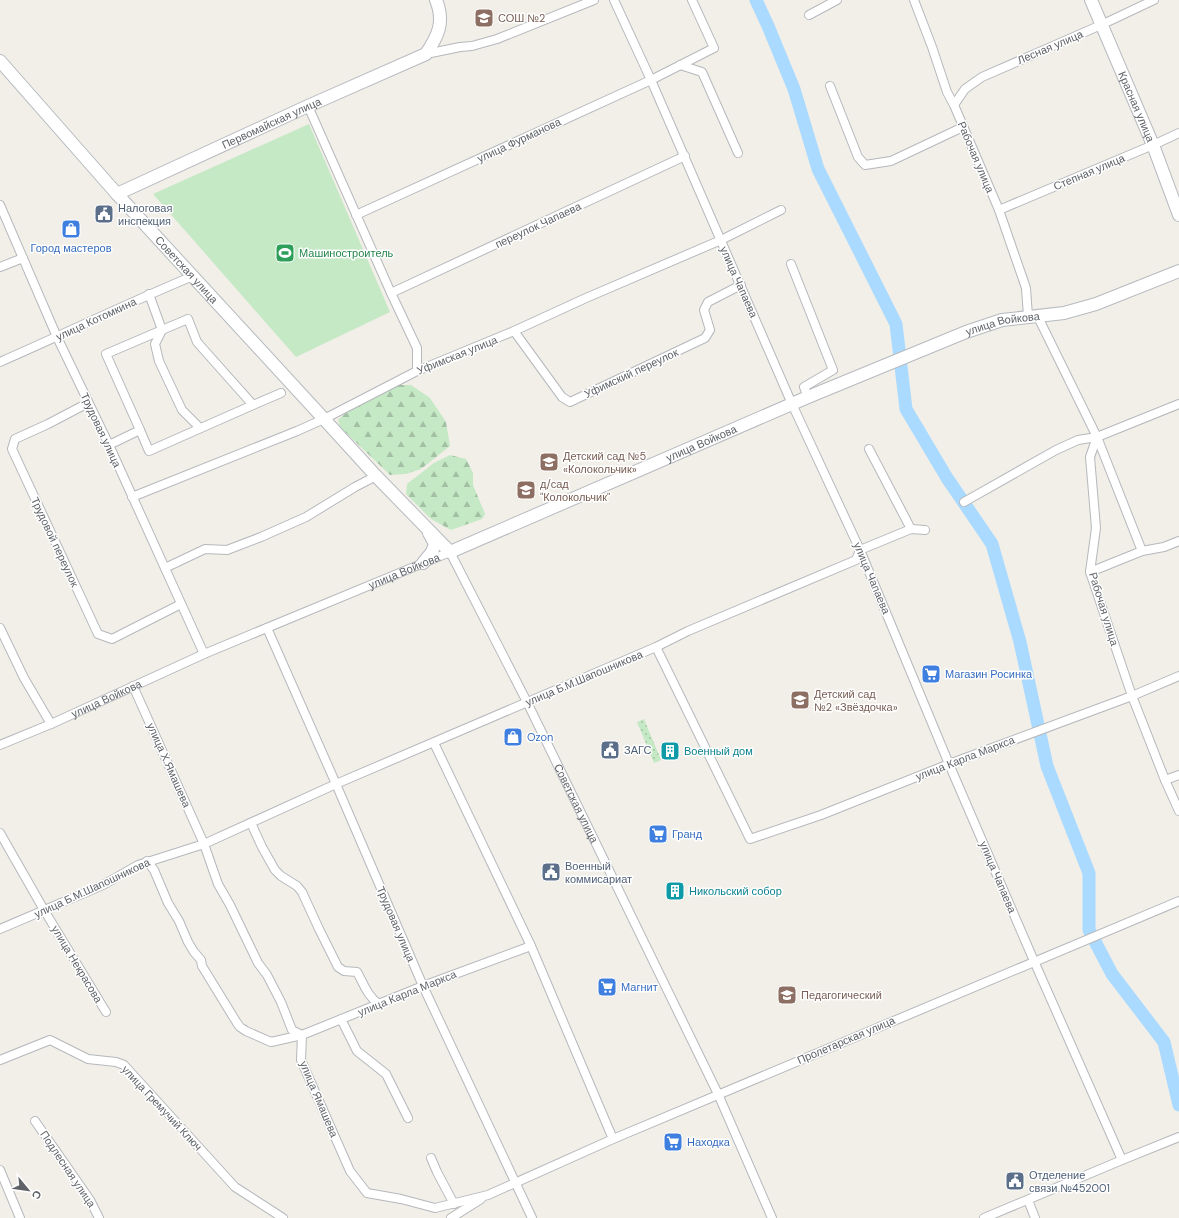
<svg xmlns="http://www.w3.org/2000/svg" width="1179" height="1218" viewBox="0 0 1179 1218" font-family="'DM Sans',sans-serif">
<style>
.green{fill:url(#green-dots)}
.forest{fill:url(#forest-firs)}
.pitch{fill:#c5e8c5}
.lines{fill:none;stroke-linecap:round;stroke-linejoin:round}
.river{stroke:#aadaff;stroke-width:13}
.street-casing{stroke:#b5b8bc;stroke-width:10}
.secondary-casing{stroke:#b6babf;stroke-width:14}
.street{stroke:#fff;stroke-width:8}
.secondary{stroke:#fff;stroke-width:12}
.labels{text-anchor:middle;stroke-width:3;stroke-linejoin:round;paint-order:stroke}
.education-label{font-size:11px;fill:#785e54;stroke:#fff;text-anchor:start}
.street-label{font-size:11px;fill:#5f6368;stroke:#fff}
.service-label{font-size:11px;fill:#4e5e75;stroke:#fff;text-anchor:start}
.shop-label{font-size:11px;fill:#366cbe;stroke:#fff;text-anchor:start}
.leisure-label{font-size:11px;fill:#27864d;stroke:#fff;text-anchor:start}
.culture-label{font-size:11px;fill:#0d838f;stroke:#fff;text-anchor:start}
</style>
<defs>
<pattern id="green-dots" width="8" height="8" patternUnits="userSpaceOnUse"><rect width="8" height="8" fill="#c5e8c5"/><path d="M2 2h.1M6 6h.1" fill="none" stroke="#a3c0a4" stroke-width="1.8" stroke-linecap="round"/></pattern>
<pattern id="forest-firs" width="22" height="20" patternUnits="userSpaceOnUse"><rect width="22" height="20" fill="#c5e8c5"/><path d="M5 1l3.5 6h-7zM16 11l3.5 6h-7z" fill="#a3c0a4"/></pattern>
</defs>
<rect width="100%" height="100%" fill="#f1efe8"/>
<path class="green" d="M644 719 661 760 654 763 637 722Z"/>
<g class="forest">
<path d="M395 385H411L430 398 446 422 450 446 421 469 406 474 390 475 340 427 338 420 349 410Z"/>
<path d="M450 455 466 459 473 473V485L485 514 482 519 451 530 431 519 406 494 407 484 434 463Z"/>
</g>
<path class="pitch" d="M309 124 390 312 296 357 153 194Z"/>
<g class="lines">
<path class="river" d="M756 0 768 26 794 89 818 169 896 324 906 409 947 478 992 544 1020 642 1047 766 1089 873V930L1112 974 1164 1042 1179 1105"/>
<g class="street-casing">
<g id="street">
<path d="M614 0 651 80 792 404 860 550 949 764 1034 961 1122 1160"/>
<path d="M914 0 932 47 947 92 954 105 999 210 1026 288 1028 316"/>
<path d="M809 15 837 0"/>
<path d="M426 54 460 47 472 46 497 39 594 0"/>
<path d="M680 65 702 72 738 153"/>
<path d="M830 86 858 157 865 165 891 161 963 127"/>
<path d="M954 105 965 89 982 77 1101 25 1154 0"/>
<path d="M308 106 391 293 417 348V371"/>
<path d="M0 205 57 337 109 445 204 654"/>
<path d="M999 210 1153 145 1179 133"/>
<path d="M356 215 651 80 714 48 692 0"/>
<path d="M791 264 833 370 804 387 808 397"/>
<path d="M0 267 23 258"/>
<path d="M391 293 685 156"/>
<path d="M1037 315 1097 437 1090 457 1096 528 1090 572 1132 696 1165 780 1179 811"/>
<path d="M162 330 155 344 159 361 182 410 200 428"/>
<path d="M514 331 562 397 570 402 705 338 710 330 704 310 708 302 741 285"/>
<path d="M0 362C64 334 128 303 193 276"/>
<path d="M88 403 48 424 15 439 12 449 98 634 112 639 181 604"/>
<path d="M253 405 281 393"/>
<path d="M140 430 106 354 162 330"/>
<path d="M1097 437 1142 551"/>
<path d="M109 445 140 430 149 451 253 405 197 342 188 319 162 330 149 294"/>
<path d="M869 449 911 529"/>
<path d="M132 497 297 431 324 419 417 371 514 331 586 298 721 240 781 210"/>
<path d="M964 502 1056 450 1078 440 1097 437 1179 404"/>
<path d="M165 568 205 549 227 550 261 537 306 517 355 487 376 476"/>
<path d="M1090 572 1142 551 1164 547 1179 541"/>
<path d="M0 628 24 678 51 724"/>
<path d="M267 628 336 784 423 986 532 1218"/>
<path d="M656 647 750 839 821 815 949 764 1132 696 1179 676"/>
<path d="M133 686 204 844 218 884 230 905 258 963 267 975 281 1002 292 1030 302 1035 301 1060 350 1171 367 1193 401 1199 435 1208 488 1195 613 1139 1179 901"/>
<path d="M434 743 531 946 613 1139"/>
<path id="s1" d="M0 745 51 724 204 654 450 552 527 702 718 1094 772 1218"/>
<path d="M1165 780 1179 775"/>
<path d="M251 823 262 847 275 870 281 876 297 886 302 892 319 929 338 967 344 971 357 972C364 984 367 996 379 1004"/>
<path d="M0 833 44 910 106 1012"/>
<path d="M147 861 154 870 168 903 179 921 188 942 194 952 201 960 202 966 237 1023 240 1027 246 1031 271 1042 302 1035 423 986 531 946"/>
<path d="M0 929 103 885 138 865 204 844 336 784 656 647 688 631 856 560 860 550 911 529 925 530"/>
<path d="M341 1019 357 1051 386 1074 408 1118"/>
<path d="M0 1060 50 1040 88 1059 116 1062 124 1065 235 1187 283 1218"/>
<path d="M35 1121 90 1200 99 1218"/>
<path d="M431 1158 437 1172 454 1204"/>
<path d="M0 1170 20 1218"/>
<path d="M1028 1200 1035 1218"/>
<path d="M451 1218 481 1199"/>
<path d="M984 1218 1122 1160 1179 1137"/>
</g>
</g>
<g class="secondary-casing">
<g id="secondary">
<path id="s2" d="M1091 0 1153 145 1179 215"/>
<path id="s3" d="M0 61 117 194 324 419 376 476 450 552 808 397 966 332 1002 320 1064 313 1096 304 1179 271"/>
<path id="s4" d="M117 194 308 106 426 54C438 36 445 22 436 0"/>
<path d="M423 563 432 552 435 544 429 533"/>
</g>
</g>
<use href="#street" class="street"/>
<use href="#secondary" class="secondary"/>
</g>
<defs>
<g id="school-square" transform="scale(1)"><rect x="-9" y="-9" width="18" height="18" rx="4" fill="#8d6e63" stroke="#fff"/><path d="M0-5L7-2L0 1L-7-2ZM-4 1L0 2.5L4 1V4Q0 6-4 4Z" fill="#fff"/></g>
<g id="civic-square" transform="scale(1)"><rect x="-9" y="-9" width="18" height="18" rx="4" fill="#5c6f8a" stroke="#fff"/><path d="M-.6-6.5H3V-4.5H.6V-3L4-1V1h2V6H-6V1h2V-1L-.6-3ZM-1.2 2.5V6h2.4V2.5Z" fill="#fff"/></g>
<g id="shop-square" transform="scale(1)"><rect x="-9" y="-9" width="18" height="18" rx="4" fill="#3f7fe0" stroke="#fff"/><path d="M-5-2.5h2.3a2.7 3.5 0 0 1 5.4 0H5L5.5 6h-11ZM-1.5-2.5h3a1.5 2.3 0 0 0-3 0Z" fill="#fff"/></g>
<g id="stadium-square" transform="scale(1)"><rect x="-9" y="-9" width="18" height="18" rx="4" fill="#2e9e5b" stroke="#fff"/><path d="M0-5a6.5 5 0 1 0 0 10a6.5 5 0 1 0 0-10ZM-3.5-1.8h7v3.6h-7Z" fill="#fff"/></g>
<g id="supermarket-square" transform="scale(1)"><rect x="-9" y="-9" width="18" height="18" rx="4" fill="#3f7fe0" stroke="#fff"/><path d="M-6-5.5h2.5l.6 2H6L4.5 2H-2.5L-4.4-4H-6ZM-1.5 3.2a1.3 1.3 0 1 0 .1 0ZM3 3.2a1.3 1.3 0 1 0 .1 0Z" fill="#fff"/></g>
<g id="building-square" transform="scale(1)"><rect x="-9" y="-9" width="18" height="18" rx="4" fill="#0f9aa8" stroke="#fff"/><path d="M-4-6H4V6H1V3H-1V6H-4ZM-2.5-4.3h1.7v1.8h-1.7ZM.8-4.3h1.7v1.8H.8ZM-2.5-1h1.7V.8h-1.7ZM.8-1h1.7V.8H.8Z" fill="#fff"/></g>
<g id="university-square" transform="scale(1)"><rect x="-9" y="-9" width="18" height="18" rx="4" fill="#8d6e63" stroke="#fff"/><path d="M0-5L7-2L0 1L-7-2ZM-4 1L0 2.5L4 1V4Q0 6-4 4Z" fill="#fff"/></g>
</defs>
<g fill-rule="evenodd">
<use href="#school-square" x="484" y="18"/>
<use href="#civic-square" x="104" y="214"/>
<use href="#shop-square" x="71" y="229"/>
<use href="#stadium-square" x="285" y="253"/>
<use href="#school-square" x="549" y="462"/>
<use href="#school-square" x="526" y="490"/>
<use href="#supermarket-square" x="931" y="674"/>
<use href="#school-square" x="800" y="700"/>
<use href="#shop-square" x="513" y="737"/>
<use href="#civic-square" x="610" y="750"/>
<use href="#building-square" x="670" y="751"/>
<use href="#supermarket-square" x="658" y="834"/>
<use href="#civic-square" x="551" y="872"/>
<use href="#building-square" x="675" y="891"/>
<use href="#supermarket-square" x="607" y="987"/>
<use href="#university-square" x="787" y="995"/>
<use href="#supermarket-square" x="673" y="1142"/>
<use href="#civic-square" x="1015" y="1181"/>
</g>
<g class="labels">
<g class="education-label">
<text x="498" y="22">СОШ №2</text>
<text x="563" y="460">Детский сад №5<tspan x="563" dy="13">«Колокольчик»</tspan></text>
<text x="540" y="488">д/сад<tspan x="540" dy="13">"Колокольчик"</tspan></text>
<text x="814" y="698">Детский сад<tspan x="814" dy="13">№2 «Звёздочка»</tspan></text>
<text x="801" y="999">Педагогический</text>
</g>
<g class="street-label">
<text transform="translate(1050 47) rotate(-23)" y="4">Лесная улица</text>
<text dy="4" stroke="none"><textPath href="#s2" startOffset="116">Красная улица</textPath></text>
<text dy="4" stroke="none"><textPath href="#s4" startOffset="170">Первомайская улица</textPath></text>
<text transform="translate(519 140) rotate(-25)" y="4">улица Фурманова</text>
<text transform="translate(976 157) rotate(67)" y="4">Рабочая улица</text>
<text transform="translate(1089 172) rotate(-23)" y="4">Степная улица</text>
<text transform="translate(538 225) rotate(-25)" y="4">переулок Чапаева</text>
<text dy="4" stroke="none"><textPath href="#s3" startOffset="280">Советская улица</textPath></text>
<text transform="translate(739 282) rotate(66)" y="4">улица Чапаева</text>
<text transform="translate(96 319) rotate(-25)" y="4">улица Котомкина</text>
<text dy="4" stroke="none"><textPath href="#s3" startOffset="1265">улица Войкова</textPath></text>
<text transform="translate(457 355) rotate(-22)" y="4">Уфимская улица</text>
<text transform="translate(631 373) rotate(-25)" y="4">Уфимский переулок</text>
<text transform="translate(101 430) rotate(65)" y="4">Трудовая улица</text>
<text dy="4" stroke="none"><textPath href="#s3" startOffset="940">улица Войкова</textPath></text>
<text transform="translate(55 542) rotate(65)" y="4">Трудовой переулок</text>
<text dy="4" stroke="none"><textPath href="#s1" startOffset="440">улица Войкова</textPath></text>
<text transform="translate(872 578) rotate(67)" y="4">улица Чапаева</text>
<text transform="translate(1104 609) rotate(73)" y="4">Рабочая улица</text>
<text transform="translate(584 678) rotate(-23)" y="4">улица Б.М.Шапошникова</text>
<text dy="4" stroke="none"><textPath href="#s1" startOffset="116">улица Войкова</textPath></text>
<text transform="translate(965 758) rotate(-21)" y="4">улица Карла Маркса</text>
<text transform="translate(169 765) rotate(66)" y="4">улица Х.Ямашева</text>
<text dy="4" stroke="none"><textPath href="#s1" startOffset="771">Советская улица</textPath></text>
<text transform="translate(998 877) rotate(67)" y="4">улица Чапаева</text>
<text transform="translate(92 888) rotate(-25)" y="4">улица Б.М.Шапошникова</text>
<text transform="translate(396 924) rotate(67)" y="4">Трудовая улица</text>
<text transform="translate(77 964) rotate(59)" y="4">улица Некрасова</text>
<text transform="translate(407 993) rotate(-22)" y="4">улица Карла Маркса</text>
<text transform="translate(846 1040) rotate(-23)" y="4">Пролетарская улица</text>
<text transform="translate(319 1099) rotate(67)" y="4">улица Ямашева</text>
<text transform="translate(162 1108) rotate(47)" y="4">улица Гремучий Ключ</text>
<text transform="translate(68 1169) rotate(56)" y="4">Подлесная улица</text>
</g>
<g class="service-label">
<text x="118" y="212">Налоговая<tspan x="118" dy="13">инспекция</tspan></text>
<text x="624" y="754">ЗАГС</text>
<text x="565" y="870">Военный<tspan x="565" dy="13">коммисариат</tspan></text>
<text x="1029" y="1179">Отделение<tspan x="1029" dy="13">связи №452001</tspan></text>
</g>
<g class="shop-label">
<text x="71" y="252" text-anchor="middle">Город мастеров</text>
<text x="945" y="678">Магазин Росинка</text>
<text x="527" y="741">Ozon</text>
<text x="672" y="838">Гранд</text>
<text x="621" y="991">Магнит</text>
<text x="687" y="1146">Находка</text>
</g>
<g class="leisure-label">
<text x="299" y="257">Машиностроитель</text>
</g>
<g class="culture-label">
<text x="684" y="755">Военный дом</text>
<text x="689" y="895">Никольский собор</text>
</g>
</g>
<g transform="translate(28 1190) rotate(119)" stroke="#ffffff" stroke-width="3" paint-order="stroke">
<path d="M0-3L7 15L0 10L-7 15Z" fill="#5f6368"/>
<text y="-6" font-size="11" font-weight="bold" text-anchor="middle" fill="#5f6368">С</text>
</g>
</svg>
